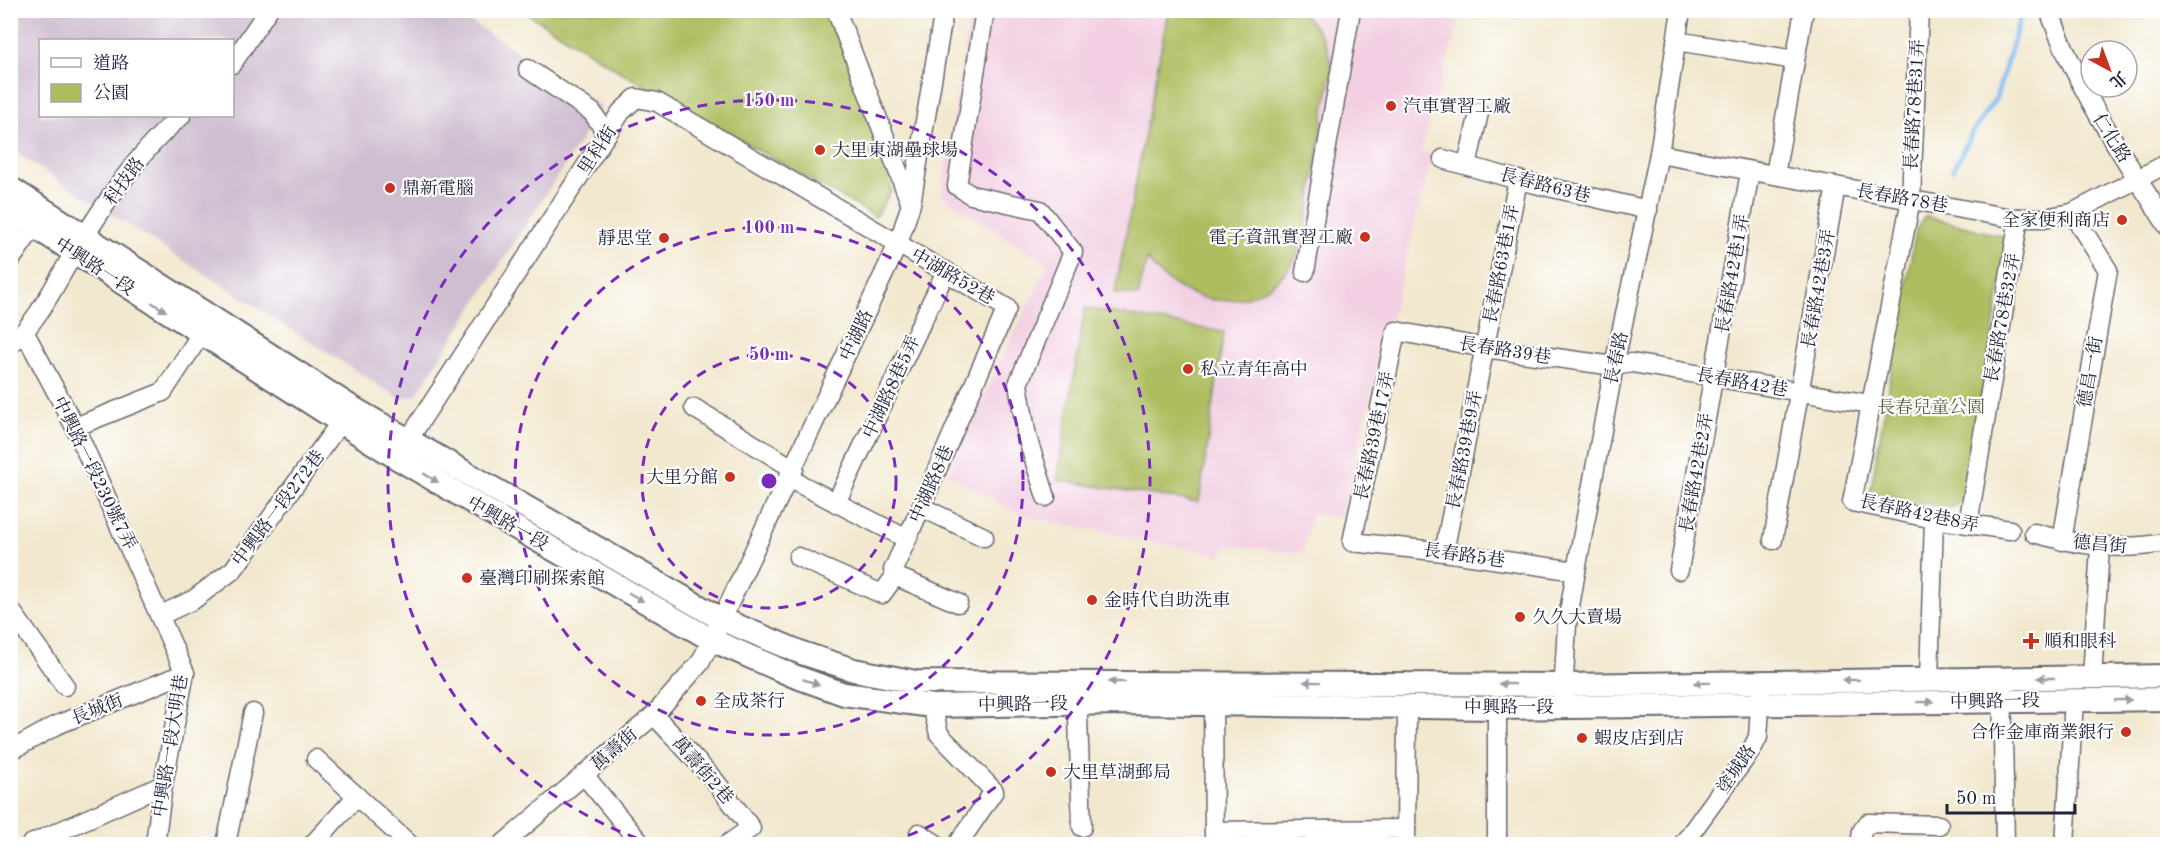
<svg xmlns="http://www.w3.org/2000/svg" width="2178" height="855" viewBox="0 0 2178 855" font-family="'Old Standard TT','Noto Serif TC',serif">
<style>
.built{fill:#f2cfe2}
.industrial{fill:#cfbdd0;fill-rule:evenodd}
.green{fill:#adbd5f;stroke:#68704d;stroke-width:1.5}
.lines{fill:none;stroke-linecap:round;stroke-linejoin:round}
.stream{stroke:#7dbaef;stroke-width:5}
.minor-casing{stroke:#6b676f;stroke-width:21}
.major-casing{stroke:#6b676f;stroke-width:26}
.minor{stroke:#fff;stroke-width:18}
.major{stroke:#fff;stroke-width:22}
.oneway{fill:#9c9ca7}
.ring{fill:none;stroke:#7b2cbf;stroke-width:3;stroke-dasharray:10 8}
.poi-dot{fill:#c8321e;stroke:#fff;stroke-width:2}
.labels{text-anchor:middle;stroke-width:4.5;stroke-linejoin:round;paint-order:stroke}
.street-label{font-size:18px;fill:#22223b;stroke:#fff}
.poi-label{font-size:18px;fill:#22223b;stroke:#fff;text-anchor:start}
.park-label{font-size:18px;fill:#5a6049;stroke:#fff}
.centre{fill:#7b2cbf;stroke:#fff;stroke-width:3}
.ring-label{font-size:18px;text-anchor:middle;font-weight:bold;fill:#7b2cbf;stroke:#fff;stroke-width:4.5;stroke-linejoin:round;paint-order:stroke}
</style>
<rect width="100%" height="100%" fill="#fff"/>
<filter id="ink" filterUnits="userSpaceOnUse"><feTurbulence type="fractalNoise" baseFrequency=".0167" numOctaves="2"/><feDisplacementMap in="SourceGraphic" scale="12" xChannelSelector="R" yChannelSelector="G"/><feConvolveMatrix kernelMatrix="1 2 1 2 8 2 1 2 1" color-interpolation-filters="sRGB"/></filter>
<filter id="wash" filterUnits="userSpaceOnUse"><feTurbulence type="fractalNoise" baseFrequency=".008" numOctaves="4" result="noise"/><feDisplacementMap in="SourceGraphic" scale="24" xChannelSelector="R" yChannelSelector="G"/><feGaussianBlur stdDeviation="1.35" result="paint"/><feColorMatrix in="noise" values="0 0 0 0 0 0 0 0 0 0 0 0 0 0 0 0 0 1.4 0 .05"/><feComposite in="paint" operator="in"/></filter>
<g filter="url(#wash)">
<rect width="100%" height="100%" fill="#f2e8cf"/>
<path class="built" d="M971 11H1462L1421 152 1433 154 1340 518 1312 514 1303 554 1226 545 1223 556 1023 516 947 474 1048 264 941 196Z"/>
<path class="industrial" d="M10 11H455L602 107 416 395 400 399 11 150ZM40 40H232V116H40Z"/>
<g class="green">
<path d="M1191 10 1301 11C1315 25 1329 44 1331 65 1333 79 1326 97 1324 111 1318 145 1309 237 1293 262 1256 318 1183 309 1147 259L1138 296 1115 293 1168 11H1187V14Z"/>
<path d="M523 11H826L871 110 892 190 876 217 619 71Z"/>
<path d="M1925 216 2009 238 1963 500 1951 508 1870 494 1916 230Z"/>
<path d="M1085 308 1224 332 1199 502 1057 480Z"/>
</g>
<g class="lines">
<path class="stream" d="M1953 170 1972 133 1996 98 2020 18"/>
</g>
</g>
<g filter="url(#ink)">
<g class="lines">
<g class="minor-casing">
<g id="minor">
<path d="M836 10 910 202"/>
<path d="M985 10 957 186 971 195 1040 210 1073 252 1018 384 1027 437 1046 497"/>
<path d="M1919 10 1911 199 1852 502 1934 519 2010 530"/>
<path d="M2049 10C2077 90 2124 157 2168 227"/>
<path d="M1676 41 1795 60"/>
<path d="M232 64 268 10"/>
<path d="M528 69 592 112 607 134"/>
<path d="M1659 154 2011 218H2044L2072 213 2168 163"/>
<path d="M1443 159 1518 180 1648 210"/>
<path d="M1467 165 1479 113"/>
<path d="M1775 175 1804 10"/>
<path d="M10 261 34 226"/>
<path d="M1305 272 1351 10"/>
<path d="M25 333 75 427 185 673 163 785 155 844"/>
<path d="M10 345C37 323 53 288 71 258 102 208 136 154 181 116"/>
<path d="M694 408 794 469"/>
<path d="M75 427 163 392 201 334"/>
<path d="M401 451 621 112 636 98 657 102 1007 308 907 539 790 479"/>
<path d="M836 503 946 271"/>
<path d="M921 507 984 537"/>
<path d="M1968 524 2019 218"/>
<path d="M2034 533C2078 545 2122 552 2168 542"/>
<path d="M907 539 893 570 895 576 958 603"/>
<path d="M1773 540 1836 186"/>
<path d="M2062 541 2108 270 2072 213"/>
<path d="M1444 552 1518 180"/>
<path d="M798 557 882 594 895 576"/>
<path d="M1679 570 1750 172"/>
<path d="M1576 571 1444 552 1352 542 1396 331 1485 348 1614 366 1632 363 1870 404"/>
<path d="M10 609 65 686"/>
<path d="M161 615 193 600 233 570 348 412"/>
<path d="M2002 678 2005 844"/>
<path d="M2092 678 2100 547"/>
<path d="M1929 679 1934 519"/>
<path d="M1077 690 1082 827"/>
<path d="M1213 692 1214 844"/>
<path d="M1563 696 1567 624 1576 571 1614 366 1659 154 1681 10"/>
<path d="M932 706 939 734 994 791 958 844"/>
<path d="M1497 708V844"/>
<path d="M654 715 715 781 751 828 728 844"/>
<path d="M10 751 57 725 185 673"/>
<path d="M316 759 409 844"/>
<path d="M584 775 641 844"/>
<path d="M1215 831 1406 829"/>
<path d="M919 833 936 844"/>
<path d="M31 844 163 785"/>
<path d="M226 844 253 713"/>
<path d="M313 844 357 796"/>
<path d="M503 844 654 715 700 663 712 640 898 244 911 204 944 10"/>
<path d="M1406 844 1407 706"/>
<path d="M1683 844 1752 749 1758 737 1761 693"/>
<path d="M1860 844 1862 831 1868 823 1939 825"/>
<path d="M2065 844 2074 700"/>
</g>
</g>
<g class="major-casing">
<g id="major">
<path d="M10 188 351 407 721 619 802 653 854 670 916 682 1564 685 2168 676"/>
<path d="M10 211 397 458 525 533 712 640 794 676 844 694 932 706 1122 703 1497 708 2168 699"/>
</g>
</g>
<use href="#minor" class="minor"/>
<use href="#major" class="major"/>
</g>
<defs><path id="oneway-solid" d="M-6-.8H1V-3.2L6.5 0L1 3.2V.8H-6Z" transform="scale(1.5)"/></defs>
<g class="oneway">
<use href="#oneway-solid" transform="translate(159 307) rotate(32)"/>
<use href="#oneway-solid" transform="translate(431 478) rotate(31)"/>
<use href="#oneway-solid" transform="translate(636 597) rotate(30)"/>
<use href="#oneway-solid" transform="translate(2046 678) rotate(-180)"/>
<use href="#oneway-solid" transform="translate(1851 680) rotate(179)"/>
<use href="#oneway-solid" transform="translate(811 682) rotate(19)"/>
<use href="#oneway-solid" transform="translate(1117 682) rotate(180)"/>
<use href="#oneway-solid" transform="translate(1312 682) rotate(-179)"/>
<use href="#oneway-solid" transform="translate(1702 683) rotate(179)"/>
<use href="#oneway-solid" transform="translate(1507 684) rotate(-179)"/>
<use href="#oneway-solid" transform="translate(2123 700) rotate(-1)"/>
<use href="#oneway-solid" transform="translate(1925 702) rotate(-1)"/>
</g>
</g>
<g class="ring">
<circle cx="769" cy="481" r="127"/>
<circle cx="769" cy="481" r="254"/>
<path d="M654 844A381 381 0 1 1 884 844"/>
</g>
<g class="poi-dot">
<circle cx="1391" cy="106" r="6"/>
<circle cx="820" cy="150" r="6"/>
<circle cx="390" cy="188" r="6"/>
<circle cx="2122" cy="220" r="6"/>
<circle cx="1365" cy="237" r="6"/>
<circle cx="664" cy="238" r="6"/>
<circle cx="1188" cy="369" r="6"/>
<circle cx="730" cy="477" r="6"/>
<circle cx="467" cy="578" r="6"/>
<circle cx="1092" cy="600" r="6"/>
<circle cx="1520" cy="617" r="6"/>
<path d="M2028 632h6v6h6v6h-6v6h-6v-6h-6v-6h6z"/>
<circle cx="701" cy="701" r="6"/>
<circle cx="2126" cy="732" r="6"/>
<circle cx="1582" cy="738" r="6"/>
<circle cx="1051" cy="772" r="6"/>
</g>
<g class="labels">
<g class="street-label">
<text transform="translate(1914 105) rotate(-87)" y="6">長春路78巷31弄</text>
<text transform="translate(2112 138) rotate(58)" y="6">仁化路</text>
<text transform="translate(597 150) rotate(-57)" y="6">里科街</text>
<text transform="translate(124 181) rotate(-54)" y="6">科技路</text>
<text transform="translate(1545 185) rotate(14)" y="6">長春路63巷</text>
<text transform="translate(1902 198) rotate(10)" y="6">長春路78巷</text>
<text transform="translate(1501 264) rotate(-79)" y="6">長春路63巷1弄</text>
<text transform="translate(95 266) rotate(33)" y="6">中興路一段</text>
<text transform="translate(1732 274) rotate(-80)" y="6">長春路42巷1弄</text>
<text transform="translate(953 276) rotate(30)" y="6">中湖路52巷</text>
<text transform="translate(1818 289) rotate(-80)" y="6">長春路42巷3弄</text>
<text transform="translate(2002 318) rotate(-80)" y="6">長春路78巷32弄</text>
<text transform="translate(856 335) rotate(-65)" y="6">中湖路</text>
<text transform="translate(1505 350) rotate(9)" y="6">長春路39巷</text>
<text transform="translate(1616 358) rotate(-78)" y="6">長春路</text>
<text transform="translate(2090 372) rotate(-80)" y="6">德昌一街</text>
<text transform="translate(1742 382) rotate(10)" y="6">長春路42巷</text>
<text transform="translate(891 387) rotate(-65)" y="6">中湖路8巷5弄</text>
<text transform="translate(1374 436) rotate(-78)" y="6">長春路39巷17弄</text>
<text transform="translate(1464 450) rotate(-79)" y="6">長春路39巷9弄</text>
<text transform="translate(95 473) rotate(64)" y="6">中興路一段230號7弄</text>
<text transform="translate(1696 473) rotate(-80)" y="6">長春路42巷2弄</text>
<text transform="translate(931 484) rotate(-66)" y="6">中湖路8巷</text>
<text transform="translate(278 508) rotate(-53)" y="6">中興路一段272巷</text>
<text transform="translate(1919 513) rotate(12)" y="6">長春路42巷8弄</text>
<text transform="translate(508 523) rotate(30)" y="6">中興路一段</text>
<text transform="translate(2100 544) rotate(5)" y="6">德昌街</text>
<text transform="translate(1464 555) rotate(8)" y="6">長春路5巷</text>
<text transform="translate(1995 701) rotate(-1)" y="6">中興路一段</text>
<text transform="translate(1023 704) rotate(-1)" y="6">中興路一段</text>
<text x="1509" y="713">中興路一段</text>
<text transform="translate(97 709) rotate(-22)" y="6">長城街</text>
<text transform="translate(170 746) rotate(-81)" y="6">中興路一段大明巷</text>
<text transform="translate(614 749) rotate(-41)" y="6">萬壽街</text>
<text transform="translate(1736 769) rotate(-56)" y="6">塗城路</text>
<text transform="translate(703 770) rotate(49)" y="6">萬壽街2巷</text>
</g>
<g class="poi-label">
<text x="1403" y="112">汽車實習工廠</text>
<text x="832" y="156">大里東湖壘球場</text>
<text x="402" y="194">鼎新電腦</text>
<text x="2110" y="226" text-anchor="end">全家便利商店</text>
<text x="1353" y="243" text-anchor="end">電子資訊實習工廠</text>
<text x="652" y="244" text-anchor="end">靜思堂</text>
<text x="1200" y="375">私立青年高中</text>
<text x="718" y="483" text-anchor="end">大里分館</text>
<text x="479" y="584">臺灣印刷探索館</text>
<text x="1104" y="606">金時代自助洗車</text>
<text x="1532" y="623">久久大賣場</text>
<text x="2044" y="647">順和眼科</text>
<text x="713" y="707">全成茶行</text>
<text x="2114" y="738" text-anchor="end">合作金庫商業銀行</text>
<text x="1594" y="744">蝦皮店到店</text>
<text x="1063" y="778">大里草湖郵局</text>
</g>
<g class="park-label">
<text x="1931" y="413">長春兒童公園</text>
</g>
</g>
<circle cx="769" cy="481" r="9" class="centre"/>
<g class="ring-label">
<text x="769" y="106">150 m</text>
<text x="769" y="233">100 m</text>
<text x="769" y="360">50 m</text>
</g>
<rect width="2178" height="855" fill="none" stroke="#fff" stroke-width="36"/>
<rect x="39" y="39" width="195" height="78" fill="#ffffff" stroke="#a7a7b1" stroke-width="1.5"/>
<rect x="51" y="58" width="30" height="9" fill="#ffffff" stroke="#a7a7b1" stroke-width="1.5"/>
<text x="93" y="69" font-size="18" fill="#22223b">道路</text>
<rect x="51" y="84" width="30" height="18" fill="#adbd5f" stroke="#a7a7b1" stroke-width="1.5"/>
<text x="93" y="99" font-size="18" fill="#22223b">公園</text>
<g transform="translate(2109 69) rotate(139)"><circle r="28" fill="#ffffff" stroke="#a7a7b1" stroke-width="1.5"/>
<path d="M0-4.5L10 22L0 15L-10 22Z" fill="#c8321e"/>
<text y="-9" font-size="16" font-weight="bold" text-anchor="middle" fill="#22223b">北</text>
</g>
<path d="M1947 804v9h128v-9" fill="none" stroke="#22223b" stroke-width="3"/>
<text x="1956" y="804" font-size="18" fill="#22223b" stroke="#ffffff" stroke-width="4.5" paint-order="stroke">50 m</text>
</svg>
